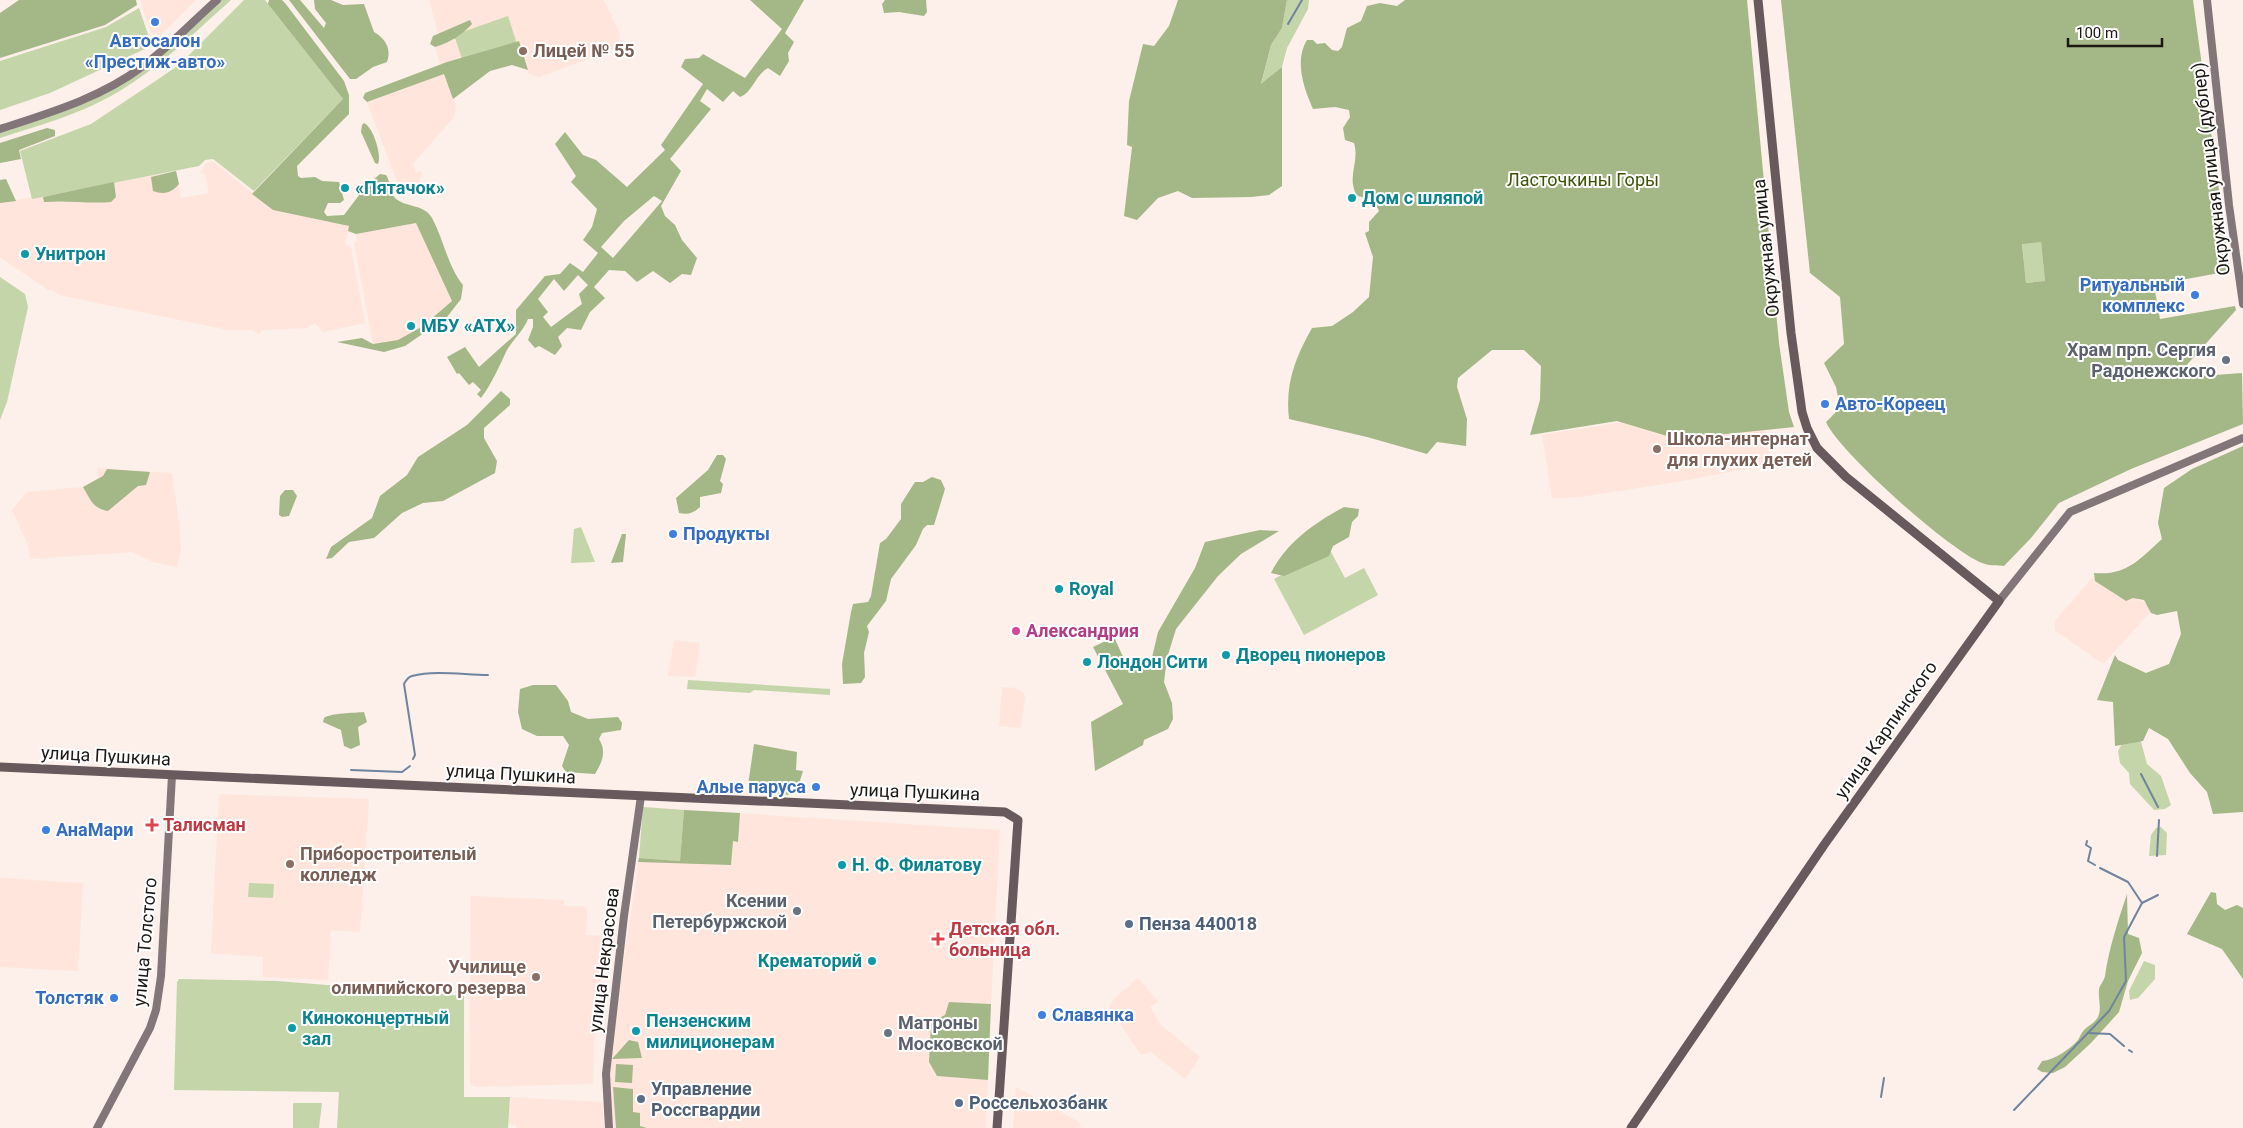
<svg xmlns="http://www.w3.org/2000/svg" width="2243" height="1128" viewBox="0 0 2243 1128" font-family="Roboto,sans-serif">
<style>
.built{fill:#ffe5db}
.green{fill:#c4d5a9}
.forest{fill:#a4b786;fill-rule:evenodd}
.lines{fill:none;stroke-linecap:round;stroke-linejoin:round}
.stream{stroke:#6f849f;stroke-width:2}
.secondary{stroke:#827678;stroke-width:8}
.primary{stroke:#685a5c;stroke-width:9}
.shop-dot{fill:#3f7fe0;stroke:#fff;stroke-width:2}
.education-dot{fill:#8d6e63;stroke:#fff;stroke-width:2}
.culture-dot{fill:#0f9aa8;stroke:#fff;stroke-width:2}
.worship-dot{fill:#6b7280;stroke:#fff;stroke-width:2}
.hotel-dot{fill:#d1479c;stroke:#fff;stroke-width:2}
.health-dot{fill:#e0444e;stroke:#fff;stroke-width:2}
.service-dot{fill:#5c6f8a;stroke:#fff;stroke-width:2}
.labels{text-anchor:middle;stroke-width:4;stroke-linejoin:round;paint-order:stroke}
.shop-label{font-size:18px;font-weight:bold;fill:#366cbe;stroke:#fff;text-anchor:start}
.education-label{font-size:18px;font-weight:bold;fill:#785e54;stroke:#fff;text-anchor:start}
.street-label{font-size:18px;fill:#1d1714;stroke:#fff}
.park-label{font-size:18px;fill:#3d5204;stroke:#fff}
.culture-label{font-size:18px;font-weight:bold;fill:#0d838f;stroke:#fff;text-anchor:start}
.worship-label{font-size:18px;font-weight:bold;fill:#5b616d;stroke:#fff;text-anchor:end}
.hotel-label{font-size:18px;font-weight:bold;fill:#b23c85;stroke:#fff;text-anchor:start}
.health-label{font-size:18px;font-weight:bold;fill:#be3a42;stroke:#fff;text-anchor:start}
.service-label{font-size:18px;font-weight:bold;fill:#4e5e75;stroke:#fff;text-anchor:start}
</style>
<rect width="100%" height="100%" fill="#fdefe9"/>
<g class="built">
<path d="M140 0H196L160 36 151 33Z"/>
<path d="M429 0H604L620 34 617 48 539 77 529 74 528 70 512 65 490 71 453 99 456 106 454 117 413 164 416 173 421 171 422 176 419 178 423 191 416 193 415 191 404 195 401 192 367 102 444 74 435 47 438 33Z"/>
<path d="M213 161 273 210 349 226 345 244 351 248 365 323 323 332 315 323 307 328 262 330 259 335 253 330H228L59 295 53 290H48L0 257V203L176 171 181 198 209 193 205 174 200 173 206 163Z"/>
<path d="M416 223 452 301 423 326 398 340 373 344 354 243 357 242 356 234Z"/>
<path d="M1762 413 1771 464 1677 482 1580 497 1552 498 1542 435 1616 423Z"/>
<path d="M97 468 172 473 180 530 181 549 177 567 153 562 132 552 30 559 29 547 12 510 27 492 83 487 98 478Z"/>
<path d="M2094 576 2154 608 2103 664 2055 630V621Z"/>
<path d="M674 640 700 643 695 677 668 676Z"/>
<path d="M1002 687 1015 688 1023 692 1025 697 1021 728 999 726Z"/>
<path d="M219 794 369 799 360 932 331 930 328 980 263 977V957L211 953Z"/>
<path d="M643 807 1000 830 991 1004 949 1002 945 1015 931 1022 937 1076 988 1080 985 1128H614L610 1101V1055L639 858Z"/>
<path d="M0 878 83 883 78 971 0 967Z"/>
<path d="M471 896 564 900V906H583L587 910 586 935 607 936 595 1018 593 1084 475 1087 470 1083Z"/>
<path d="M1138 978 1158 1002 1150 1007 1161 1025 1200 1057 1185 1079 1151 1052 1141 1055 1109 1007 1115 998Z"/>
<path d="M1016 1087 1079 1122 1081 1128H1013Z"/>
<path d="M510 1097 602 1102 604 1128H516V1125L509 1124Z"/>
</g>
<g class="green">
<path d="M220 0H231C193 34 156 71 111 96 77 115 37 126 0 138V133C46 117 97 104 137 74 166 52 193 24 220 0Z"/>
<path d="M244 0H265L343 99 254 191 213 159 205 160 199 166 32 199 20 151 91 124 154 82 179 65Z"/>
<path d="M1287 0H1309L1308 9 1287 48 1282 67 1261 85 1271 45 1282 28Z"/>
<path d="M139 8 149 37V47L50 93 0 110V61L106 27Z"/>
<path d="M508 16 518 47 464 65 454 35Z"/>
<path d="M2041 242 2045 281 2026 283 2022 243Z"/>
<path d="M0 277 25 294 28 307 7 402 0 420Z"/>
<path d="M581 527 595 562 571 563 574 529Z"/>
<path d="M1330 550 1345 578 1364 568 1378 595 1304 635 1274 579Z"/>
<path d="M688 680 830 689V695L754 690 750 693 687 689Z"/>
<path d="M2140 738 2147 764 2161 776 2171 805 2165 809 2154 810 2130 784 2129 773 2120 763 2118 751 2123 742Z"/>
<path d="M643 807 684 810 680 861 639 858Z"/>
<path d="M2161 827 2167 833 2166 855 2149 856 2151 835 2156 828Z"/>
<path d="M249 883 274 884 273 898 248 897Z"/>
<path d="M2144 961 2155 965V979L2138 998 2130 1000 2129 991Z"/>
<path d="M179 979 277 981 464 996V1097H510L508 1128H337L339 1092 174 1090 177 982Z"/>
<path d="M293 1103H322L319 1128H293Z"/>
</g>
<g class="forest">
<path d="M19 0H136L137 5 105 25 0 58V13Z"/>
<path d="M269 0H282L285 3 344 81 349 95V114L297 166 298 176 301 178 315 177 322 181 339 182 344 200 340 203H328L324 212 327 216 344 215 366 186 380 174 386 175C391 182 389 193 396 199 408 208 424 204 432 218 444 240 447 265 463 285L461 299 447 317 405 346 384 352 337 342 362 338 373 344 398 340 423 326 452 301 416 223 356 234 348 231 349 226 273 210 252 194 343 99 268 4Z"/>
<path d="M289 0H300L324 28 326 23 315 9 314 0H331L343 5 364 4 374 32C385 38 392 49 387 62L373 67 356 79H350Z"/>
<path d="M750 0H804L785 33 794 42 788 53 789 61 780 76 768 68C755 75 753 92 740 97L733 91 723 102 707 89 700 101 711 109 670 159 681 171 661 206 665 216 675 225 682 240 697 258 691 275 682 274 670 283 653 271 637 282 625 271 609 270 594 287 605 298 590 312 581 330 567 328 558 337 562 346 555 355 539 346 535 348 528 340 533 327V319H528C523 332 512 340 506 352 498 369 492 383 481 398L477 394 481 390 473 382 469 385 459 373 457 374 447 357 465 347 479 367 516 334V310L545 276 560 274 570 263 583 272 598 253 583 240 592 227 597 209 571 182 576 176 555 144 565 132 583 155 596 160 627 187 665 150 661 145 703 84 681 67 685 59 699 58 703 54 745 78 782 29ZM654 196 662 201 613 258 601 247 624 221ZM578 275 588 285 579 294 582 304 551 327 543 317 548 312 538 299 554 279 564 291Z"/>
<path d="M885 0H926L927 12 924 16 899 12 884 13 882 4Z"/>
<path d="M1178 0H1287L1282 28 1271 45 1261 84 1282 67V186L1269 195 1251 197 1192 198 1178 191 1158 198 1137 220 1124 216 1132 147 1127 145 1129 101 1143 44 1154 46 1169 26Z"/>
<path d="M1405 0H1747L1779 343 1789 412 1794 427 1677 439 1617 421 1530 435 1540 400 1541 366 1524 350H1492L1458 378 1457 387 1467 419 1466 446 1437 442 1427 454 1367 437 1289 419C1285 384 1295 358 1312 328L1332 326 1353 312 1369 297 1373 257 1365 233 1369 231V222L1379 211 1373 199 1357 196C1346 176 1360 163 1354 143L1345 140 1343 128 1350 117 1349 110 1335 107 1313 109C1304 89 1294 61 1307 40H1313L1317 44 1325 43 1332 50 1338 51 1342 47 1347 28 1361 21 1367 6 1380 3 1397 6Z"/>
<path d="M1781 0H2193L2230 271 2154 285 2160 319 2235 306 2236 310 2175 378 2242 373 2243 424 2131 469 2059 503 2031 538 2004 566C1998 565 1990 566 1985 564 1955 556 1837 450 1826 422L1840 408 1836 387 1824 363 1844 344 1840 297 1810 273ZM2041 242 2045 281 2026 283 2022 244Z"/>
<path d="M470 20 472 24C462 35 449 43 435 47L430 44 433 36Z"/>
<path d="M519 41 528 70 512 65 490 71 453 99 444 74 367 102 363 98 365 93 447 62Z"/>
<path d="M364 123C373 127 382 155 378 164L375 163 361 132 362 125Z"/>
<path d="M47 128 55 130V136L19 150 21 159 0 163V143Z"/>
<path d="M176 171 179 184C171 193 164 195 153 191L151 177Z"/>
<path d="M6 179 16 201 0 203V180Z"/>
<path d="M114 182 116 197 111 202C88 204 68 200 44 202L43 197Z"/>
<path d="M501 391 510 399V405L484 428V438L497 461 495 473 443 501 423 503 402 513 374 538 349 542 332 558 326 559 331 547 372 518 380 496 407 475 418 457 467 425Z"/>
<path d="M2243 446V812L2213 814 2207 792 2190 773 2168 739 2149 728 2143 741 2115 746 2113 702 2097 700 2115 655 2118 660 2146 673 2169 664 2181 634 2177 611 2157 615 2151 613 2144 600 2133 598 2126 601 2095 581 2094 573C2126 576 2139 560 2162 539L2158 523 2164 488 2192 469Z"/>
<path d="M717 455H723L726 459 720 481 723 484 721 493 700 497V507C694 513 688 515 679 513L676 498 708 470Z"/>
<path d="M107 469 150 472 146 485 138 486 108 511C92 508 91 500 83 487L103 476Z"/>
<path d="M932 477 941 480 945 489 934 525H927L923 529 916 545 891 579 886 601 867 626 869 632 864 653 865 677 861 683 843 684 842 664 851 612 853 604 868 602 871 596 880 543 886 539 901 519V504L915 482H923Z"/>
<path d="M285 490H293L297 496 289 516 282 517 279 515 280 496Z"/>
<path d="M1344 507 1359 509 1358 516 1352 522 1349 537 1333 546 1329 556 1284 576 1271 573C1286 543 1314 523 1344 507Z"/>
<path d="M1260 530 1279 531 1241 554 1218 576 1176 629 1167 658 1164 682 1172 703 1173 719 1168 729 1144 740 1143 745 1095 771 1091 722 1123 704 1093 647 1114 637 1130 672 1150 666 1158 632 1195 568 1205 542Z"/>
<path d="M622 534H626L623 562 611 563Z"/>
<path d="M533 685H556L568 701 571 712 588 719 618 717 622 723 621 730 602 733 599 739C607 752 602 762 595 774L566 772 562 766 569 745 563 736H537L522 729 518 712 520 689Z"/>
<path d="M364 712 367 722 358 727 360 745 351 749 344 746 341 730 323 722 324 718C331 713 354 713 364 712Z"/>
<path d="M754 744 797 752 796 770 803 771 798 787 792 791V795L747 792Z"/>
<path d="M684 810 740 813 738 842 733 841 731 865 638 862 639 858 680 861Z"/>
<path d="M2211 892 2216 893 2217 904 2225 910 2237 905 2243 908V979L2222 949 2187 934Z"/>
<path d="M2127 894 2128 934 2139 938 2142 953 2128 981 2119 1012 2091 1043 2065 1067 2053 1073 2042 1072 2037 1069 2042 1061C2055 1060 2070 1049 2078 1040 2080 1037 2081 1033 2084 1030 2089 1025 2094 1024 2098 1017 2102 1008 2098 999 2099 990 2099 986 2104 981 2105 976 2109 948 2118 921 2127 894Z"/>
<path d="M949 1002 991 1004 988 1080 937 1076 929 1062 931 1022 945 1015Z"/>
<path d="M629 1040 638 1042 642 1058 612 1059Z"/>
<path d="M616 1064 633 1065 632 1083 615 1082Z"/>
<path d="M613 1087 633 1089V1112L640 1113V1126L647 1128H616Z"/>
</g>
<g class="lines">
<g class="stream">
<path d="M1288 24 1302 0"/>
<path d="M413 759 415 755 404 684C406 680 408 677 412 676 436 670 464 675 488 675"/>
<path d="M351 770 402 772 410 766"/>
<path d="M2141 774 2158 807"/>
<path d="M2087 841 2086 845 2091 848 2088 861 2095 865"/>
<path d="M2157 856 2159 820"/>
<path d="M2142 903 2158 895"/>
<path d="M2088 1033 2110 1034 2124 1046"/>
<path d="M2129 1050 2132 1052"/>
<path d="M1881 1097 1884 1078"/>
<path d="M2014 1110 2109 1011 2126 981 2124 937 2142 903 2128 882 2100 868"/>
</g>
<g class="secondary">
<path d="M2207 0 2229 205 2243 304"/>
<path d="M0 129C49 113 101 98 143 66 169 47 192 22 217 0"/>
<path d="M1999 601 2070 512 2243 438"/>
<path d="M97 1128 150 1028 156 1010 161 976 172 775"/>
<path d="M609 1128 606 1074 624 916 641 796"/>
</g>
<g class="primary">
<path d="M0 767 1005 812 1018 820 997 1128"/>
<path d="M1631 1128 1824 845 1999 601 1846 477 1817 448 1807 428 1802 412 1791 333 1758 0"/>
</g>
</g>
<g class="shop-dot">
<circle cx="155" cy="22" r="5"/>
<circle cx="2195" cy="295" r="5"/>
<circle cx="1825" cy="404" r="5"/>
<circle cx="673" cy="534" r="5"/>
<circle cx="816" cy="787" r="5"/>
<circle cx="46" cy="830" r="5"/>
<circle cx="114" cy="998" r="5"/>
<circle cx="1042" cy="1015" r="5"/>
</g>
<g class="education-dot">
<circle cx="523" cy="51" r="5"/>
<circle cx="1657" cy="449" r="5"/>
<circle cx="290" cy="864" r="5"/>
<circle cx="536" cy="977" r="5"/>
</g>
<g class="culture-dot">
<circle cx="345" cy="188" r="5"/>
<circle cx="1352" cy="198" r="5"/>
<circle cx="25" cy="254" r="5"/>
<circle cx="411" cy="326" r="5"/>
<circle cx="1059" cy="589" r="5"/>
<circle cx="1226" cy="655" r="5"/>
<circle cx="1087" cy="662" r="5"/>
<circle cx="842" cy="865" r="5"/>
<circle cx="872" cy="961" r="5"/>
<circle cx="292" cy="1028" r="5"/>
<circle cx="636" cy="1031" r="5"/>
</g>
<g class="worship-dot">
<circle cx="2226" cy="360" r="5"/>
<circle cx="797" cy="911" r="5"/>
<circle cx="888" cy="1033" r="5"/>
</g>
<circle class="hotel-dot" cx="1016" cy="631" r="5"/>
<g class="health-dot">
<path d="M149.5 817.5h5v5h5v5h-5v5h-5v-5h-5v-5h5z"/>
<path d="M935.5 931.5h5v5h5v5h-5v5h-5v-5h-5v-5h5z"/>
</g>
<g class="service-dot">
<circle cx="1129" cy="924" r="5"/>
<circle cx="641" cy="1099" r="5"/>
<circle cx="959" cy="1103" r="5"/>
</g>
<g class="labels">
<g class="shop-label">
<text x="155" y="47" text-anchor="middle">Автосалон<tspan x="155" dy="21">«Престиж-авто»</tspan></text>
<text x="2185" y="291" text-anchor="end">Ритуальный<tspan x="2185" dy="21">комплекс</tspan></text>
<text x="1835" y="410">Авто-Кореец</text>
<text x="683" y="540">Продукты</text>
<text x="806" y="793" text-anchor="end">Алые паруса</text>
<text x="56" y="836">АнаМари</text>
<text x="104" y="1004" text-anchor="end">Толстяк</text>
<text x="1052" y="1021">Славянка</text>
</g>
<g class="education-label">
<text x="533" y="57">Лицей № 55</text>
<text x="1667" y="445">Школа-интернат<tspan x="1667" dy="21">для глухих детей</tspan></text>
<text x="300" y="860">Приборостроителый<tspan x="300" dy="21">колледж</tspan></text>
<text x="526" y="973" text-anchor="end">Училище<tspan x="526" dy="21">олимпийского резерва</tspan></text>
</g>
<g class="street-label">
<text transform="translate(2211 169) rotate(-97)" y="6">Окружная улица (дублер)</text>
<text transform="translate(1766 248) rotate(-96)" y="6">Окружная улица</text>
<text transform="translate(1886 730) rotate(-55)" y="6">улица Карпинского</text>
<text transform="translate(106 756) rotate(3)" y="6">улица Пушкина</text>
<text transform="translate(511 774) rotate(3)" y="6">улица Пушкина</text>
<text transform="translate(915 792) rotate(2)" y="6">улица Пушкина</text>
<text transform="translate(145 942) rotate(-85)" y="6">улица Толстого</text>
<text transform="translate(604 960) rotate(-83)" y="6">улица Некрасова</text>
</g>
<g class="park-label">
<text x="1583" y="186">Ласточкины Горы</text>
</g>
<g class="culture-label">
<text x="355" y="194">«Пятачок»</text>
<text x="1362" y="204">Дом с шляпой</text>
<text x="35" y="260">Унитрон</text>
<text x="421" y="332">МБУ «АТХ»</text>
<text x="1069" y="595">Royal</text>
<text x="1236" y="661">Дворец пионеров</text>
<text x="1097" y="668">Лондон Сити</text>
<text x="852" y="871">Н. Ф. Филатову</text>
<text x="862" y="967" text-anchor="end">Крематорий</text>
<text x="302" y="1024">Киноконцертный<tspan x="302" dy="21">зал</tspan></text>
<text x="646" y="1027">Пензенским<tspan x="646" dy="21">милиционерам</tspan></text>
</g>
<g class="worship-label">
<text x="2216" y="356">Храм прп. Сергия<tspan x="2216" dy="21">Радонежского</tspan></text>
<text x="787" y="907">Ксении<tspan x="787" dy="21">Петербуржской</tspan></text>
<text x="898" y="1029" text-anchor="start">Матроны<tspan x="898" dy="21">Московской</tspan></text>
</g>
<g class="hotel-label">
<text x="1026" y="637">Александрия</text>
</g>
<g class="health-label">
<text x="163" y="831">Талисман</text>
<text x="949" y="935">Детская обл.<tspan x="949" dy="21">больница</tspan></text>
</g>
<g class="service-label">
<text x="1139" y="930">Пенза 440018</text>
<text x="651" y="1095">Управление<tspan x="651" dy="21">Россгвардии</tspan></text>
<text x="969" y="1109">Россельхозбанк</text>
</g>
</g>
<path d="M2068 38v8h94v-8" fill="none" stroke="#1d1714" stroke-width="2.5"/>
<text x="2076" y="38" font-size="15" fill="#1d1714" stroke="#ffffff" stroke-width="4" paint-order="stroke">100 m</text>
</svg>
